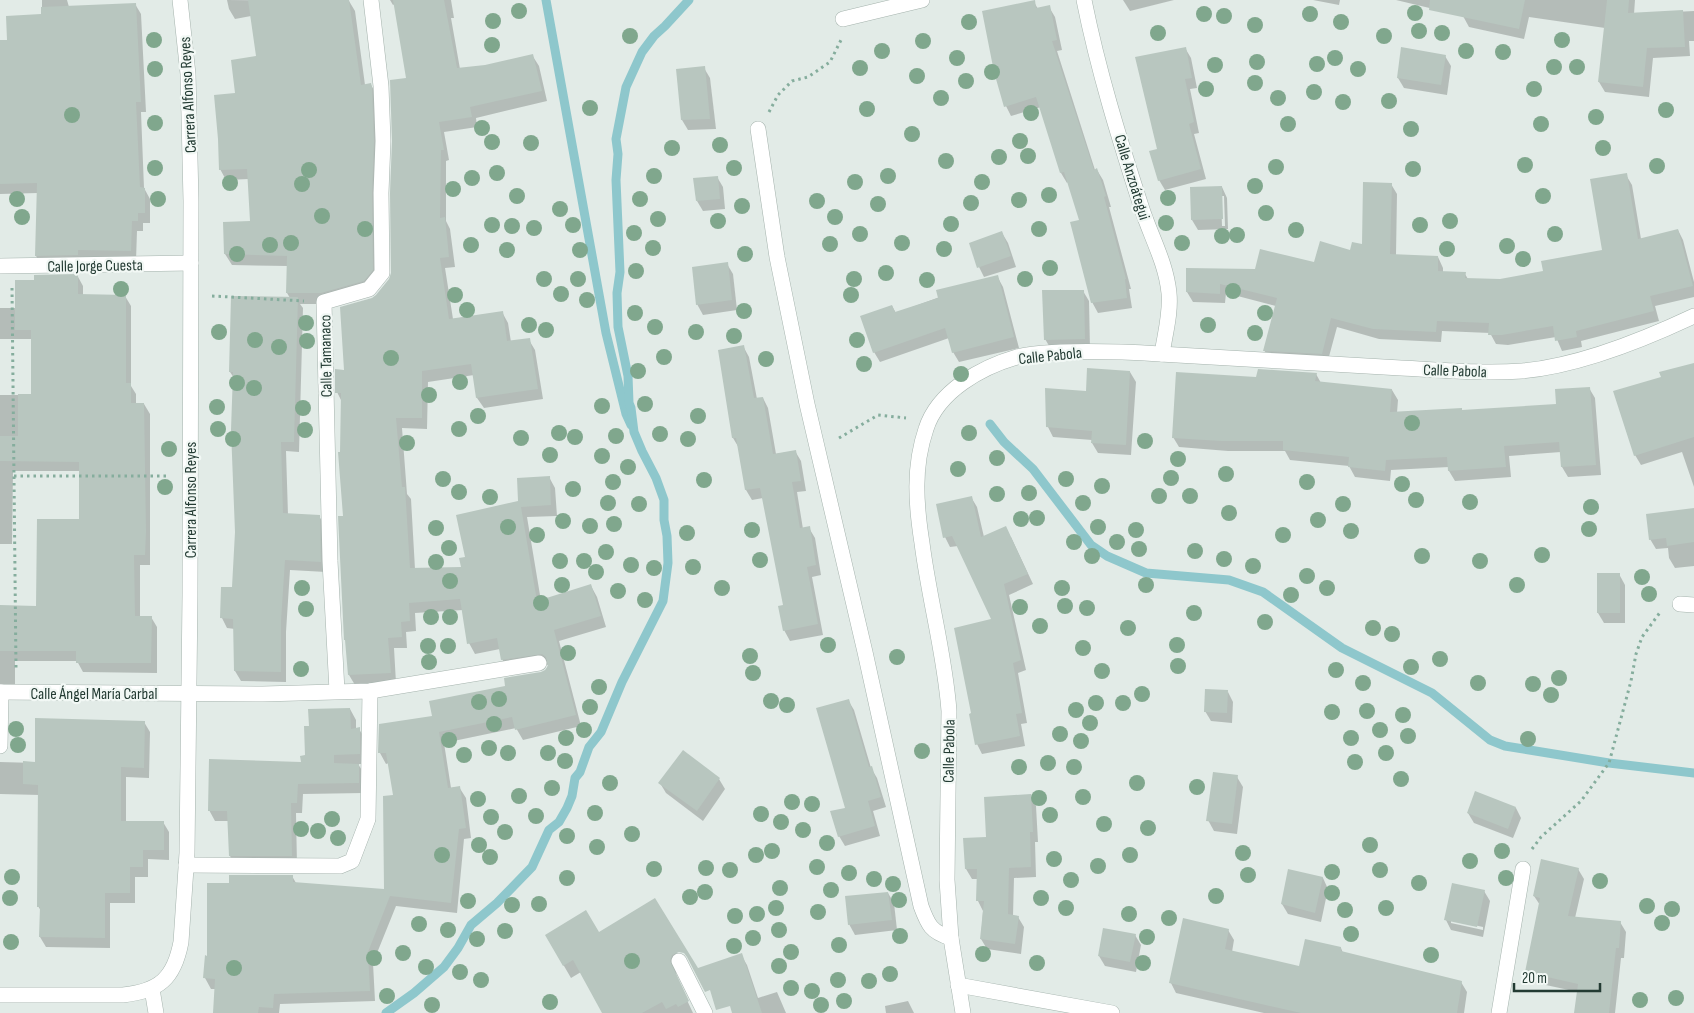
<svg xmlns="http://www.w3.org/2000/svg" width="1694" height="1013" viewBox="0 0 1694 1013" font-family="'Sofia Sans Condensed',sans-serif">
<style>
.shadow{fill:#0003;fill-rule:evenodd}
.lines{fill:none;stroke-linecap:round;stroke-linejoin:round}
.stream{stroke:#8ec7cc;stroke-width:9}
.building{fill:#b8c6bf}
.minor-casing{stroke:#a5b3ad;stroke-width:16}
.path{stroke:#85ad9d;stroke-width:3;stroke-dasharray:2.5 4;stroke-linecap:butt}
.minor{stroke:#fff;stroke-width:15}
.tree{fill:#80a78d}
.labels{text-anchor:middle;stroke-width:4.5;stroke-linejoin:round;paint-order:stroke}
.street-label{font-size:16px;fill:#233b33;stroke:#f2f8f5}
</style>
<rect width="100%" height="100%" fill="#e2ebe7"/>
<g class="shadow">
<path d="M42 0H67L69 7 135 4 141 14 146 112H141L144 188 150 199V223H143V231H137L136 261 42 266 36 256 38 193 0 194V41H9L42 15Z"/>
<path d="M227 0 349 1 355 11 365 85H371L377 95 378 281 327 304H300L303 308 299 452 286 451 288 515 319 516 325 526 326 572 290 570 286 632V682L241 681 235 671V629L227 628 222 618 234 589 236 532 234 378 230 372 290 298 287 293 288 266 232 265 225 254 251 222 249 179 226 180 220 169 237 94 258 57 251 16 235 19 229 9Z"/>
<path d="M390 0H451L454 18H451L460 69 485 66 532 55 539 66 547 101 476 118 477 127 444 132 449 160 446 161V221L450 229 455 267 445 268 453 319 502 312 508 323 511 342 529 340 535 350 543 399 484 408 477 398 474 375 428 382 427 429 402 428 407 494 411 499 415 569 462 568 467 558 520 502 549 477 555 488 557 516 527 517 541 601 591 586 597 597 606 627 559 641 581 726 523 740 516 728 444 743 451 788 459 787 466 798 471 838 464 839 457 913 396 906 373 963 375 1001 280 1004 279 1013H214L216 989H211L205 978 208 957 231 884 292 876 296 883 385 890 394 796 389 763 386 764 380 753 434 718 541 673 546 671 548 665 545 664 508 670 502 659 500 649 475 654 469 643 463 610 415 613 416 631 406 632 407 648H394L396 683 355 685 349 675 342 453V402L337 392 372 299 377 296 390 280 393 273 407 79 395 4 393 5Z"/>
<path d="M1123 0H1174L1130 11Z"/>
<path d="M1313 0H1340L1339 5Z"/>
<path d="M1396 0H1635L1634 14 1694 11V41H1689L1690 56 1653 58 1649 97 1605 92 1599 82 1605 28 1529 17 1524 39 1469 27 1463 16Z"/>
<path d="M1034 2 1038 9 1049 7 1055 17 1062 50 1057 51 1095 170H1097L1103 180 1111 207H1109L1131 289H1129L1132 308 1098 313 1092 302 1081 221 1068 182 1067 183 1061 173 1041 107 1011 116 1006 106Z"/>
<path d="M1185 48 1191 58 1197 88 1190 89 1199 133 1194 134 1206 179 1165 190 1159 180V150Z"/>
<path d="M1402 49 1445 56 1451 66 1447 95 1404 88 1398 78Z"/>
<path d="M704 68 710 78 716 129 688 130 682 120Z"/>
<path d="M1626 175 1632 185 1641 239 1678 230 1683 240 1694 282V297L1655 306 1659 321 1581 341 1582 347 1562 351 1556 337 1508 345 1496 344 1490 333 1442 331 1441 342 1379 339 1337 327 1327 364 1270 360 1264 350 1276 306 1226 293 1225 303 1193 302 1187 292 1188 269 1256 270 1315 264 1363 246 1391 184 1397 194 1396 255 1438 257 1443 268V272L1465 274 1468 279 1500 280 1544 272 1603 251Z"/>
<path d="M717 177 723 187 725 209 703 211 697 201Z"/>
<path d="M1222 187 1227 198 1228 229 1198 230 1192 220ZM1221 196H1224L1225 226H1222Z"/>
<path d="M1002 233 1008 243 1016 267 984 277 979 267Z"/>
<path d="M727 264 733 274 737 310 703 315 697 304Z"/>
<path d="M77 275 83 286V295L125 296 131 306V386L136 394V404H144L150 414V565H140V617H151L157 627V673L83 672 77 661H15V690H0V607H37L80 521V471H13L12 544H0V395H32V339H0V308H16L35 282Z"/>
<path d="M997 276 1003 287 1019 348 959 362 953 352 949 338 880 362 874 352 892 306 896 313Z"/>
<path d="M1083 291 1089 301 1090 349H1051L1045 339Z"/>
<path d="M743 346 749 357 757 399 763 398 768 408 776 454 795 451 801 461 806 491 797 492 803 529 809 528 815 538 821 575 812 577 823 635 790 641 784 630V606L763 498 752 500 746 490 739 448 733 438Z"/>
<path d="M1694 364V487L1682 452 1641 465 1635 455 1662 378Z"/>
<path d="M1130 372 1136 382 1131 455 1098 453 1092 443V440L1053 437 1048 427 1087 392Z"/>
<path d="M1316 374 1321 383 1392 390 1398 400 1397 413 1463 411 1557 405 1589 388 1595 398 1601 475 1568 477 1562 467 1561 452 1509 456 1511 477 1455 481 1449 471V467L1391 470 1390 481 1355 477 1349 466 1290 460 1285 451H1228L1179 447 1173 437 1257 379Z"/>
<path d="M971 497 977 507 984 537H1011L1033 584 1009 595 1026 670 1018 673 1027 723 1021 724 1025 746 982 754 977 744 993 620 958 546 950 547 945 537Z"/>
<path d="M1694 509V566L1675 568 1669 558 1668 548 1656 549 1650 539Z"/>
<path d="M1619 574 1625 585V623H1604L1598 613Z"/>
<path d="M1228 692 1233 702 1232 723 1211 721 1205 711Z"/>
<path d="M848 700 854 710 871 768 877 778 886 807 873 811 880 836 845 846 839 836 846 808Z"/>
<path d="M350 709 356 720V729H359L365 739V764H358L365 775 364 793 303 794 302 813H296L297 866H236L230 856 229 821H215L209 810 302 763 306 756 311 727Z"/>
<path d="M144 722 150 732 149 778 126 777V822H163L169 832V860L148 859V877H135V903H110V948L46 947 40 937 41 911 38 906 40 795 0 794V762L36 763Z"/>
<path d="M1237 777 1243 787 1237 834 1214 831 1208 820Z"/>
<path d="M719 779 725 789 703 821 666 793 660 783Z"/>
<path d="M1030 796 1036 806 1038 842H1035L1036 877 1014 878 1013 916 1018 917 1024 927 1021 954 987 949 981 939 983 911 978 901V879H972L966 869 987 838Z"/>
<path d="M1516 808 1521 818 1513 838 1474 823 1468 813Z"/>
<path d="M1578 869 1584 879 1575 918 1620 922 1626 932 1624 958H1621L1615 1013H1576L1578 992 1532 982 1526 972 1540 905 1534 896Z"/>
<path d="M1289 871 1323 878 1328 889 1321 922 1288 914 1282 904Z"/>
<path d="M1484 891 1490 901 1483 937 1451 930 1446 920ZM1451 920 1483 927V930L1451 923Z"/>
<path d="M888 893 894 903 897 930 855 935 849 924Z"/>
<path d="M669 925 680 967 676 973 677 979 693 1013H604L581 972 571 978 546 935 599 934Z"/>
<path d="M1228 930 1234 940 1232 952 1300 968 1341 948 1343 953 1461 982 1467 992 1464 1013H1264L1176 993 1171 983Z"/>
<path d="M1135 935 1141 945 1136 972 1105 966 1099 956Z"/>
<path d="M741 955 747 965 758 998 777 992 786 1013H733Z"/>
<path d="M908 1001 914 1013H886L885 1006Z"/>
</g>
<g class="lines">
<g class="stream">
<path d="M546 0 606 333 626 414 631 425"/>
<path d="M990 424 1004 442 1033 469 1091 545 1107 556 1146 573 1229 580 1263 592 1342 648 1432 693 1490 740 1505 746 1609 763 1694 773"/>
<path d="M386 1013 414 993 444 967 458 948 471 925 497 903 532 867 549 830 559 822 567 808 572 796 575 778 580 772 589 747 601 732 622 682 663 601 668 563 667 536 664 520V500L656 478 642 451 634 432 631 408 629 403 628 376 618 327 617 293 620 272 616 180 618 154 616 139 626 87 642 52 654 36 665 26 689 0"/>
</g>
</g>
<g class="building">
<path d="M248 0H349L361 85 371 83 372 87 374 141 372 193 373 270 364 281 321 293H286L287 256 224 254 223 222 250 221 247 169 219 170 218 139 214 95 235 93 231 60 256 56Z"/>
<path d="M393 0H444L457 68 485 65 533 54 542 91 470 107 472 117 439 122 444 150H441L440 218 445 217 449 257 440 258 449 319 503 311 507 341 530 338 538 389 476 398 471 364 422 371V418H396L402 487H405L410 568 461 567 459 558 465 557 456 515 518 501 517 478 550 476 551 505 521 507 537 601 591 584 601 616 554 630 576 715 515 730 512 717 439 732 448 788 460 786 466 828 459 829 451 903 390 896 368 952 370 991 274 994 273 1008 259 1007 258 1013H213L215 979 203 978 205 955 207 956V883H229V875H293V882L384 889 383 796 393 795 386 753H378L379 724 432 716 429 701 505 686 504 678 541 672 545 670 548 666 546 657 542 654 501 660 497 638 467 644 460 599 409 603 410 621 401 622 402 637 388 638 391 673 348 675 345 640H344L338 516H343L338 452H340L341 393H335V369L344 370 340 307 372 298 376 295 389 279 391 273 390 193 392 141 390 80 406 78Z"/>
<path d="M1035 0 1036 8 1050 5 1057 40 1052 41 1094 170 1097 168 1106 196 1104 197 1126 279H1125L1127 298 1091 303 1070 222 1079 220 1064 172 1060 173 1036 97 1004 107 994 72 982 11Z"/>
<path d="M1430 0H1525L1519 29 1429 10Z"/>
<path d="M1607 0H1629L1628 13 1683 10 1685 47 1647 48 1643 87 1598 82Z"/>
<path d="M136 3 141 102H136L140 187 145 188V213H138V221H132L131 251 78 250V255L35 256 37 183 0 184V40H7L6 16 41 14V7Z"/>
<path d="M1186 47 1192 78 1185 79 1194 122 1189 124 1201 169 1158 181 1149 151 1157 149 1135 57Z"/>
<path d="M1401 47 1446 55 1441 85 1397 78Z"/>
<path d="M705 66 710 119 681 120 676 69Z"/>
<path d="M1627 173 1638 239 1678 229 1693 286 1650 296 1654 311 1576 331 1577 337 1555 341 1553 326 1502 335H1488L1489 323 1437 321 1436 332 1373 329 1331 318 1322 354 1263 351 1277 298 1220 284V294L1186 292V268L1255 269 1260 249 1314 262 1320 241 1350 250 1352 242 1362 244 1363 182 1392 183 1390 254 1438 256V271L1466 272 1465 278 1500 279 1543 271 1541 261 1602 250 1590 179Z"/>
<path d="M718 176 720 199 696 201 693 178Z"/>
<path d="M1222 186 1223 219 1191 220 1190 187Z"/>
<path d="M1002 231 1011 256 977 268 969 243Z"/>
<path d="M728 262 732 300 696 305 692 267Z"/>
<path d="M78 274V294L126 295V383H131V403H144L146 532 145 555H134L135 616H152L151 663H76V651H0V605L36 606 37 519H79V462L0 461V436H18V394H31V330H15V280H34V275Z"/>
<path d="M998 275 1014 337 952 353 945 328 873 353 860 316 892 305 895 312 938 298 936 290Z"/>
<path d="M1042 290H1084L1085 339 1044 340Z"/>
<path d="M231 296 298 297 294 442H281L283 513 320 515 321 562 285 560 281 621V672L234 671 233 619 220 618 221 587H232L235 532 231 430 233 372H229Z"/>
<path d="M744 345 754 398 763 397 773 454 796 450 801 481 792 482 800 528 810 526 816 565 807 567 818 624 783 631 778 606 783 605 760 488 745 490 736 438H732L718 350Z"/>
<path d="M1694 363V437L1634 456 1613 391 1661 377 1659 372Z"/>
<path d="M1087 368 1130 371 1126 445 1091 443 1092 431 1046 427 1045 388 1086 391Z"/>
<path d="M1258 369 1317 373 1315 381 1392 389 1390 412 1462 408V410L1556 404 1555 389 1590 387 1596 465 1561 467 1559 442 1504 446 1506 467 1448 471 1447 457 1386 460 1385 471 1348 467 1349 457 1283 450V441H1221L1172 438 1176 372 1256 377Z"/>
<path d="M972 496 981 537 1006 526 1028 574 1004 584 1021 660 1013 663 1022 713 1016 714 1020 736 975 745 969 714 971 713 954 628 991 619 952 536 943 538 936 504Z"/>
<path d="M1694 508V542L1667 546 1666 538 1649 540 1646 514Z"/>
<rect x="1597" y="573" width="23" height="40"/>
<path d="M1205 689 1228 690 1227 713 1204 712Z"/>
<path d="M849 699 869 767 872 766 881 797 868 801 875 826 838 837 830 811 845 808 816 708Z"/>
<path d="M350 708 351 729 360 727V754L334 755V763L359 764V783L298 784 297 803H291L292 856H229L227 811H208L209 759 301 762 300 756 305 755 304 726H309L308 709Z"/>
<path d="M35 718 145 721 144 768 121 767V821H164V850H143V867H130V893H105V938L39 937 40 907H37L38 785 23 784V761L35 762Z"/>
<path d="M683 750 720 778 697 811 658 783Z"/>
<path d="M1213 772 1238 775 1232 824 1206 821Z"/>
<path d="M1475 791 1516 807 1508 829 1467 813Z"/>
<path d="M1031 794 1033 832H1030L1031 867 1009 868 1008 914 1019 916 1015 944 980 939 984 901H976L977 869H965L963 838 986 837 984 797Z"/>
<path d="M1541 859 1579 868 1568 916 1621 921 1619 948H1616L1609 1013H1574L1578 984 1525 972 1540 898 1533 896Z"/>
<path d="M1288 869 1323 877 1315 913 1281 904Z"/>
<path d="M1452 883 1485 890 1477 927 1444 920Z"/>
<path d="M888 892 892 920 848 925 845 896Z"/>
<path d="M655 898 698 968 742 953 762 1013H732L730 1006 716 1010 710 990 705 992 687 957 684 953 679 952 672 955 670 961 689 1001 678 1007 676 1004 666 1009 662 1002 642 1013H602L573 960 563 966 545 935 586 910 599 932Z"/>
<path d="M1183 918 1229 929 1225 949 1299 966 1305 939 1341 947V951L1462 981 1457 1013H1301L1169 983Z"/>
<path d="M1103 928 1136 934 1130 962 1098 956Z"/>
</g>
<g class="lines">
<g class="minor-casing">
<g id="minor">
<path d="M1084 0C1098 70 1119 138 1141 206 1150 235 1166 262 1169 293 1171 313 1165 334 1162 354"/>
<path d="M843 19 922 0"/>
<path d="M758 129 777 257 807 404 865 652 921 906C928 925 931 932 951 938"/>
<path d="M0 266 191 263"/>
<path d="M1680 604 1694 605"/>
<path d="M337 691 330 561 324 302 369 289 382 273 381 193 383 141 381 86 371 0"/>
<path d="M0 692 263 694 370 691 539 663"/>
<path d="M0 746 1 692"/>
<path d="M186 865 340 866 352 861 368 819 370 691"/>
<path d="M679 961 705 1013"/>
<path d="M958 985 1112 1013"/>
<path d="M152 989 156 1013"/>
<path d="M0 995H123C159 991 174 979 181 942L187 853 190 595 191 201 188 74 180 0"/>
<path d="M963 1013 951 938 947 880 949 711C945 655 929 599 922 543 916 505 913 467 926 429 938 391 982 367 1017 357 1032 353 1047 353 1061 352 1094 351 1127 352 1160 354 1240 358 1321 364 1401 368 1441 370 1482 374 1522 371 1579 366 1643 340 1694 316"/>
<path d="M1499 1013 1523 869"/>
</g>
</g>
<g class="path">
<path d="M769 112 778 95 792 81 808 77 830 62 841 40"/>
<path d="M12 288 16 669"/>
<path d="M212 296 304 301"/>
<path d="M839 438 878 415 906 418"/>
<path d="M14 476H169"/>
<path d="M1532 849 1541 837 1581 801 1609 763 1631 681 1636 654 1642 637 1661 611"/>
</g>
<use href="#minor" class="minor"/>
</g>
<g class="tree">
<circle cx="519" cy="11" r="8"/>
<circle cx="1415" cy="13" r="8"/>
<circle cx="1204" cy="14" r="8"/>
<circle cx="1310" cy="14" r="8"/>
<circle cx="1224" cy="16" r="8"/>
<circle cx="493" cy="21" r="8"/>
<circle cx="969" cy="22" r="8"/>
<circle cx="1341" cy="22" r="8"/>
<circle cx="1255" cy="25" r="8"/>
<circle cx="1419" cy="31" r="8"/>
<circle cx="1158" cy="33" r="8"/>
<circle cx="1442" cy="33" r="8"/>
<circle cx="630" cy="36" r="8"/>
<circle cx="1384" cy="36" r="8"/>
<circle cx="154" cy="40" r="8"/>
<circle cx="1562" cy="40" r="8"/>
<circle cx="923" cy="41" r="8"/>
<circle cx="492" cy="45" r="8"/>
<circle cx="882" cy="51" r="8"/>
<circle cx="1466" cy="51" r="8"/>
<circle cx="1503" cy="52" r="8"/>
<circle cx="957" cy="58" r="8"/>
<circle cx="1335" cy="58" r="8"/>
<circle cx="1257" cy="62" r="8"/>
<circle cx="1317" cy="64" r="8"/>
<circle cx="1215" cy="65" r="8"/>
<circle cx="1554" cy="67" r="8"/>
<circle cx="1577" cy="67" r="8"/>
<circle cx="860" cy="68" r="8"/>
<circle cx="155" cy="69" r="8"/>
<circle cx="1358" cy="69" r="8"/>
<circle cx="992" cy="72" r="8"/>
<circle cx="917" cy="76" r="8"/>
<circle cx="966" cy="81" r="8"/>
<circle cx="1255" cy="83" r="8"/>
<circle cx="1206" cy="89" r="8"/>
<circle cx="1534" cy="89" r="8"/>
<circle cx="1314" cy="92" r="8"/>
<circle cx="941" cy="98" r="8"/>
<circle cx="1278" cy="98" r="8"/>
<circle cx="1389" cy="101" r="8"/>
<circle cx="1343" cy="102" r="8"/>
<circle cx="590" cy="108" r="8"/>
<circle cx="867" cy="109" r="8"/>
<circle cx="1666" cy="110" r="8"/>
<circle cx="1031" cy="113" r="8"/>
<circle cx="72" cy="115" r="8"/>
<circle cx="1596" cy="117" r="8"/>
<circle cx="155" cy="123" r="8"/>
<circle cx="1288" cy="124" r="8"/>
<circle cx="1541" cy="124" r="8"/>
<circle cx="482" cy="128" r="8"/>
<circle cx="1411" cy="129" r="8"/>
<circle cx="912" cy="134" r="8"/>
<circle cx="1020" cy="141" r="8"/>
<circle cx="492" cy="142" r="8"/>
<circle cx="531" cy="143" r="8"/>
<circle cx="720" cy="145" r="8"/>
<circle cx="672" cy="148" r="8"/>
<circle cx="1603" cy="148" r="8"/>
<circle cx="1028" cy="156" r="8"/>
<circle cx="999" cy="157" r="8"/>
<circle cx="946" cy="161" r="8"/>
<circle cx="1525" cy="165" r="8"/>
<circle cx="1657" cy="166" r="8"/>
<circle cx="1276" cy="167" r="8"/>
<circle cx="155" cy="168" r="8"/>
<circle cx="734" cy="168" r="8"/>
<circle cx="1413" cy="169" r="8"/>
<circle cx="309" cy="170" r="8"/>
<circle cx="497" cy="173" r="8"/>
<circle cx="654" cy="176" r="8"/>
<circle cx="888" cy="176" r="8"/>
<circle cx="472" cy="178" r="8"/>
<circle cx="855" cy="182" r="8"/>
<circle cx="982" cy="182" r="8"/>
<circle cx="230" cy="183" r="8"/>
<circle cx="302" cy="184" r="8"/>
<circle cx="1255" cy="186" r="8"/>
<circle cx="453" cy="189" r="8"/>
<circle cx="1049" cy="195" r="8"/>
<circle cx="517" cy="196" r="8"/>
<circle cx="1543" cy="196" r="8"/>
<circle cx="1168" cy="198" r="8"/>
<circle cx="17" cy="199" r="8"/>
<circle cx="158" cy="199" r="8"/>
<circle cx="640" cy="199" r="8"/>
<circle cx="1019" cy="200" r="8"/>
<circle cx="817" cy="201" r="8"/>
<circle cx="971" cy="203" r="8"/>
<circle cx="878" cy="204" r="8"/>
<circle cx="742" cy="206" r="8"/>
<circle cx="560" cy="209" r="8"/>
<circle cx="1266" cy="213" r="8"/>
<circle cx="322" cy="216" r="8"/>
<circle cx="22" cy="217" r="8"/>
<circle cx="835" cy="217" r="8"/>
<circle cx="658" cy="219" r="8"/>
<circle cx="718" cy="221" r="8"/>
<circle cx="1450" cy="221" r="8"/>
<circle cx="1166" cy="223" r="8"/>
<circle cx="951" cy="224" r="8"/>
<circle cx="492" cy="225" r="8"/>
<circle cx="573" cy="225" r="8"/>
<circle cx="1420" cy="225" r="8"/>
<circle cx="512" cy="226" r="8"/>
<circle cx="534" cy="228" r="8"/>
<circle cx="365" cy="229" r="8"/>
<circle cx="1039" cy="229" r="8"/>
<circle cx="1296" cy="230" r="8"/>
<circle cx="634" cy="233" r="8"/>
<circle cx="860" cy="234" r="8"/>
<circle cx="1555" cy="234" r="8"/>
<circle cx="1237" cy="235" r="8"/>
<circle cx="1222" cy="236" r="8"/>
<circle cx="291" cy="243" r="8"/>
<circle cx="902" cy="243" r="8"/>
<circle cx="1182" cy="243" r="8"/>
<circle cx="830" cy="244" r="8"/>
<circle cx="270" cy="245" r="8"/>
<circle cx="471" cy="245" r="8"/>
<circle cx="1507" cy="246" r="8"/>
<circle cx="653" cy="248" r="8"/>
<circle cx="944" cy="249" r="8"/>
<circle cx="1447" cy="249" r="8"/>
<circle cx="507" cy="250" r="8"/>
<circle cx="580" cy="250" r="8"/>
<circle cx="237" cy="254" r="8"/>
<circle cx="745" cy="254" r="8"/>
<circle cx="1523" cy="259" r="8"/>
<circle cx="1050" cy="268" r="8"/>
<circle cx="636" cy="271" r="8"/>
<circle cx="886" cy="273" r="8"/>
<circle cx="544" cy="279" r="8"/>
<circle cx="578" cy="279" r="8"/>
<circle cx="854" cy="279" r="8"/>
<circle cx="1025" cy="279" r="8"/>
<circle cx="927" cy="280" r="8"/>
<circle cx="121" cy="289" r="8"/>
<circle cx="1233" cy="291" r="8"/>
<circle cx="561" cy="294" r="8"/>
<circle cx="455" cy="295" r="8"/>
<circle cx="851" cy="295" r="8"/>
<circle cx="587" cy="300" r="8"/>
<circle cx="467" cy="310" r="8"/>
<circle cx="744" cy="311" r="8"/>
<circle cx="635" cy="313" r="8"/>
<circle cx="1265" cy="313" r="8"/>
<circle cx="306" cy="323" r="8"/>
<circle cx="529" cy="325" r="8"/>
<circle cx="1208" cy="325" r="8"/>
<circle cx="655" cy="327" r="8"/>
<circle cx="546" cy="330" r="8"/>
<circle cx="219" cy="332" r="8"/>
<circle cx="696" cy="332" r="8"/>
<circle cx="1255" cy="333" r="8"/>
<circle cx="734" cy="336" r="8"/>
<circle cx="255" cy="340" r="8"/>
<circle cx="857" cy="340" r="8"/>
<circle cx="307" cy="341" r="8"/>
<circle cx="279" cy="347" r="8"/>
<circle cx="664" cy="357" r="8"/>
<circle cx="391" cy="358" r="8"/>
<circle cx="766" cy="359" r="8"/>
<circle cx="864" cy="364" r="8"/>
<circle cx="638" cy="371" r="8"/>
<circle cx="961" cy="374" r="8"/>
<circle cx="460" cy="382" r="8"/>
<circle cx="237" cy="383" r="8"/>
<circle cx="254" cy="388" r="8"/>
<circle cx="429" cy="395" r="8"/>
<circle cx="645" cy="404" r="8"/>
<circle cx="602" cy="406" r="8"/>
<circle cx="217" cy="407" r="8"/>
<circle cx="303" cy="408" r="8"/>
<circle cx="478" cy="416" r="8"/>
<circle cx="698" cy="416" r="8"/>
<circle cx="1412" cy="423" r="8"/>
<circle cx="218" cy="429" r="8"/>
<circle cx="459" cy="429" r="8"/>
<circle cx="305" cy="430" r="8"/>
<circle cx="559" cy="433" r="8"/>
<circle cx="969" cy="433" r="8"/>
<circle cx="660" cy="434" r="8"/>
<circle cx="616" cy="436" r="8"/>
<circle cx="575" cy="437" r="8"/>
<circle cx="521" cy="438" r="8"/>
<circle cx="233" cy="439" r="8"/>
<circle cx="688" cy="439" r="8"/>
<circle cx="1145" cy="441" r="8"/>
<circle cx="407" cy="443" r="8"/>
<circle cx="169" cy="449" r="8"/>
<circle cx="550" cy="455" r="8"/>
<circle cx="602" cy="456" r="8"/>
<circle cx="997" cy="458" r="8"/>
<circle cx="1178" cy="459" r="8"/>
<circle cx="628" cy="467" r="8"/>
<circle cx="958" cy="469" r="8"/>
<circle cx="1226" cy="474" r="8"/>
<circle cx="1171" cy="478" r="8"/>
<circle cx="443" cy="479" r="8"/>
<circle cx="1066" cy="479" r="8"/>
<circle cx="704" cy="480" r="8"/>
<circle cx="613" cy="482" r="8"/>
<circle cx="1307" cy="482" r="8"/>
<circle cx="1402" cy="484" r="8"/>
<circle cx="1102" cy="486" r="8"/>
<circle cx="165" cy="487" r="8"/>
<circle cx="573" cy="489" r="8"/>
<circle cx="459" cy="492" r="8"/>
<circle cx="1029" cy="493" r="8"/>
<circle cx="997" cy="494" r="8"/>
<circle cx="1159" cy="496" r="8"/>
<circle cx="1190" cy="496" r="8"/>
<circle cx="490" cy="497" r="8"/>
<circle cx="1416" cy="500" r="8"/>
<circle cx="1470" cy="502" r="8"/>
<circle cx="608" cy="503" r="8"/>
<circle cx="1083" cy="503" r="8"/>
<circle cx="639" cy="504" r="8"/>
<circle cx="1343" cy="504" r="8"/>
<circle cx="1591" cy="507" r="8"/>
<circle cx="1229" cy="513" r="8"/>
<circle cx="1037" cy="518" r="8"/>
<circle cx="1021" cy="519" r="8"/>
<circle cx="1318" cy="520" r="8"/>
<circle cx="563" cy="521" r="8"/>
<circle cx="614" cy="524" r="8"/>
<circle cx="590" cy="526" r="8"/>
<circle cx="508" cy="527" r="8"/>
<circle cx="1098" cy="527" r="8"/>
<circle cx="436" cy="528" r="8"/>
<circle cx="1589" cy="529" r="8"/>
<circle cx="752" cy="530" r="8"/>
<circle cx="1136" cy="530" r="8"/>
<circle cx="1351" cy="531" r="8"/>
<circle cx="687" cy="533" r="8"/>
<circle cx="537" cy="535" r="8"/>
<circle cx="1283" cy="535" r="8"/>
<circle cx="1074" cy="542" r="8"/>
<circle cx="1117" cy="542" r="8"/>
<circle cx="449" cy="548" r="8"/>
<circle cx="1139" cy="549" r="8"/>
<circle cx="1195" cy="551" r="8"/>
<circle cx="606" cy="552" r="8"/>
<circle cx="1542" cy="555" r="8"/>
<circle cx="1092" cy="556" r="8"/>
<circle cx="1422" cy="556" r="8"/>
<circle cx="1224" cy="559" r="8"/>
<circle cx="760" cy="560" r="8"/>
<circle cx="560" cy="561" r="8"/>
<circle cx="584" cy="561" r="8"/>
<circle cx="1480" cy="561" r="8"/>
<circle cx="436" cy="562" r="8"/>
<circle cx="631" cy="565" r="8"/>
<circle cx="1253" cy="566" r="8"/>
<circle cx="693" cy="567" r="8"/>
<circle cx="654" cy="568" r="8"/>
<circle cx="596" cy="572" r="8"/>
<circle cx="1307" cy="576" r="8"/>
<circle cx="1642" cy="577" r="8"/>
<circle cx="450" cy="581" r="8"/>
<circle cx="562" cy="585" r="8"/>
<circle cx="1146" cy="585" r="8"/>
<circle cx="1517" cy="585" r="8"/>
<circle cx="302" cy="588" r="8"/>
<circle cx="722" cy="588" r="8"/>
<circle cx="1062" cy="588" r="8"/>
<circle cx="1327" cy="588" r="8"/>
<circle cx="618" cy="591" r="8"/>
<circle cx="1649" cy="594" r="8"/>
<circle cx="1291" cy="595" r="8"/>
<circle cx="645" cy="600" r="8"/>
<circle cx="541" cy="603" r="8"/>
<circle cx="1065" cy="606" r="8"/>
<circle cx="1020" cy="607" r="8"/>
<circle cx="1087" cy="608" r="8"/>
<circle cx="306" cy="609" r="8"/>
<circle cx="1194" cy="613" r="8"/>
<circle cx="431" cy="617" r="8"/>
<circle cx="450" cy="617" r="8"/>
<circle cx="1265" cy="622" r="8"/>
<circle cx="1040" cy="626" r="8"/>
<circle cx="1128" cy="628" r="8"/>
<circle cx="1373" cy="628" r="8"/>
<circle cx="1392" cy="634" r="8"/>
<circle cx="828" cy="645" r="8"/>
<circle cx="1177" cy="645" r="8"/>
<circle cx="428" cy="646" r="8"/>
<circle cx="448" cy="646" r="8"/>
<circle cx="1083" cy="648" r="8"/>
<circle cx="568" cy="653" r="8"/>
<circle cx="750" cy="656" r="8"/>
<circle cx="897" cy="657" r="8"/>
<circle cx="1440" cy="659" r="8"/>
<circle cx="429" cy="662" r="8"/>
<circle cx="1178" cy="666" r="8"/>
<circle cx="1411" cy="667" r="8"/>
<circle cx="301" cy="669" r="8"/>
<circle cx="1336" cy="670" r="8"/>
<circle cx="1102" cy="671" r="8"/>
<circle cx="753" cy="673" r="8"/>
<circle cx="1559" cy="678" r="8"/>
<circle cx="1363" cy="683" r="8"/>
<circle cx="1478" cy="683" r="8"/>
<circle cx="1533" cy="684" r="8"/>
<circle cx="599" cy="687" r="8"/>
<circle cx="1142" cy="694" r="8"/>
<circle cx="1551" cy="695" r="8"/>
<circle cx="499" cy="699" r="8"/>
<circle cx="771" cy="701" r="8"/>
<circle cx="479" cy="702" r="8"/>
<circle cx="1096" cy="703" r="8"/>
<circle cx="1123" cy="703" r="8"/>
<circle cx="787" cy="705" r="8"/>
<circle cx="590" cy="707" r="8"/>
<circle cx="1076" cy="710" r="8"/>
<circle cx="1367" cy="711" r="8"/>
<circle cx="1332" cy="712" r="8"/>
<circle cx="1403" cy="715" r="8"/>
<circle cx="1090" cy="723" r="8"/>
<circle cx="494" cy="724" r="8"/>
<circle cx="16" cy="729" r="8"/>
<circle cx="584" cy="730" r="8"/>
<circle cx="1380" cy="730" r="8"/>
<circle cx="1060" cy="734" r="8"/>
<circle cx="1408" cy="736" r="8"/>
<circle cx="566" cy="738" r="8"/>
<circle cx="1351" cy="738" r="8"/>
<circle cx="1528" cy="739" r="8"/>
<circle cx="449" cy="740" r="8"/>
<circle cx="1081" cy="741" r="8"/>
<circle cx="18" cy="745" r="8"/>
<circle cx="489" cy="748" r="8"/>
<circle cx="922" cy="751" r="8"/>
<circle cx="508" cy="753" r="8"/>
<circle cx="548" cy="753" r="8"/>
<circle cx="1386" cy="753" r="8"/>
<circle cx="464" cy="755" r="8"/>
<circle cx="565" cy="761" r="8"/>
<circle cx="1355" cy="762" r="8"/>
<circle cx="1048" cy="763" r="8"/>
<circle cx="1019" cy="767" r="8"/>
<circle cx="1074" cy="767" r="8"/>
<circle cx="1401" cy="779" r="8"/>
<circle cx="610" cy="783" r="8"/>
<circle cx="1137" cy="783" r="8"/>
<circle cx="1197" cy="787" r="8"/>
<circle cx="552" cy="788" r="8"/>
<circle cx="519" cy="796" r="8"/>
<circle cx="1083" cy="797" r="8"/>
<circle cx="1039" cy="798" r="8"/>
<circle cx="478" cy="799" r="8"/>
<circle cx="792" cy="802" r="8"/>
<circle cx="812" cy="804" r="8"/>
<circle cx="595" cy="813" r="8"/>
<circle cx="761" cy="814" r="8"/>
<circle cx="1050" cy="815" r="8"/>
<circle cx="536" cy="816" r="8"/>
<circle cx="491" cy="817" r="8"/>
<circle cx="332" cy="819" r="8"/>
<circle cx="781" cy="822" r="8"/>
<circle cx="1104" cy="824" r="8"/>
<circle cx="1148" cy="828" r="8"/>
<circle cx="301" cy="829" r="8"/>
<circle cx="803" cy="830" r="8"/>
<circle cx="318" cy="831" r="8"/>
<circle cx="505" cy="832" r="8"/>
<circle cx="632" cy="834" r="8"/>
<circle cx="567" cy="836" r="8"/>
<circle cx="338" cy="838" r="8"/>
<circle cx="827" cy="843" r="8"/>
<circle cx="479" cy="845" r="8"/>
<circle cx="1370" cy="845" r="8"/>
<circle cx="597" cy="847" r="8"/>
<circle cx="772" cy="851" r="8"/>
<circle cx="1502" cy="851" r="8"/>
<circle cx="1243" cy="853" r="8"/>
<circle cx="442" cy="855" r="8"/>
<circle cx="756" cy="855" r="8"/>
<circle cx="1130" cy="855" r="8"/>
<circle cx="490" cy="857" r="8"/>
<circle cx="1054" cy="859" r="8"/>
<circle cx="1470" cy="861" r="8"/>
<circle cx="1098" cy="866" r="8"/>
<circle cx="817" cy="867" r="8"/>
<circle cx="706" cy="868" r="8"/>
<circle cx="654" cy="869" r="8"/>
<circle cx="730" cy="870" r="8"/>
<circle cx="1380" cy="870" r="8"/>
<circle cx="1332" cy="872" r="8"/>
<circle cx="849" cy="873" r="8"/>
<circle cx="1248" cy="875" r="8"/>
<circle cx="12" cy="877" r="8"/>
<circle cx="567" cy="878" r="8"/>
<circle cx="1506" cy="878" r="8"/>
<circle cx="874" cy="879" r="8"/>
<circle cx="1071" cy="880" r="8"/>
<circle cx="1600" cy="881" r="8"/>
<circle cx="1419" cy="883" r="8"/>
<circle cx="893" cy="884" r="8"/>
<circle cx="780" cy="888" r="8"/>
<circle cx="831" cy="890" r="8"/>
<circle cx="705" cy="892" r="8"/>
<circle cx="1332" cy="893" r="8"/>
<circle cx="1216" cy="896" r="8"/>
<circle cx="690" cy="897" r="8"/>
<circle cx="10" cy="898" r="8"/>
<circle cx="1041" cy="898" r="8"/>
<circle cx="899" cy="900" r="8"/>
<circle cx="468" cy="901" r="8"/>
<circle cx="539" cy="904" r="8"/>
<circle cx="512" cy="905" r="8"/>
<circle cx="1647" cy="906" r="8"/>
<circle cx="776" cy="908" r="8"/>
<circle cx="1066" cy="908" r="8"/>
<circle cx="1386" cy="908" r="8"/>
<circle cx="1672" cy="909" r="8"/>
<circle cx="1345" cy="910" r="8"/>
<circle cx="818" cy="912" r="8"/>
<circle cx="757" cy="914" r="8"/>
<circle cx="1129" cy="914" r="8"/>
<circle cx="735" cy="916" r="8"/>
<circle cx="1169" cy="918" r="8"/>
<circle cx="1662" cy="923" r="8"/>
<circle cx="419" cy="924" r="8"/>
<circle cx="448" cy="930" r="8"/>
<circle cx="779" cy="930" r="8"/>
<circle cx="505" cy="931" r="8"/>
<circle cx="1351" cy="934" r="8"/>
<circle cx="900" cy="936" r="8"/>
<circle cx="1147" cy="937" r="8"/>
<circle cx="753" cy="938" r="8"/>
<circle cx="477" cy="939" r="8"/>
<circle cx="11" cy="942" r="8"/>
<circle cx="839" cy="945" r="8"/>
<circle cx="734" cy="946" r="8"/>
<circle cx="791" cy="952" r="8"/>
<circle cx="403" cy="953" r="8"/>
<circle cx="983" cy="954" r="8"/>
<circle cx="1431" cy="955" r="8"/>
<circle cx="374" cy="958" r="8"/>
<circle cx="632" cy="961" r="8"/>
<circle cx="1037" cy="963" r="8"/>
<circle cx="1143" cy="963" r="8"/>
<circle cx="779" cy="966" r="8"/>
<circle cx="426" cy="967" r="8"/>
<circle cx="234" cy="968" r="8"/>
<circle cx="460" cy="972" r="8"/>
<circle cx="890" cy="974" r="8"/>
<circle cx="481" cy="980" r="8"/>
<circle cx="838" cy="980" r="8"/>
<circle cx="869" cy="981" r="8"/>
<circle cx="791" cy="988" r="8"/>
<circle cx="812" cy="991" r="8"/>
<circle cx="387" cy="996" r="8"/>
<circle cx="1676" cy="998" r="8"/>
<circle cx="1640" cy="1000" r="8"/>
<circle cx="844" cy="1001" r="8"/>
<circle cx="550" cy="1002" r="8"/>
<circle cx="432" cy="1005" r="8"/>
<circle cx="821" cy="1005" r="8"/>
</g>
<g class="labels">
<g class="street-label">
<text transform="translate(187 95) rotate(-93)" y="6">Carrera Alfonso Reyes</text>
<text transform="translate(1133 177) rotate(73)" y="6">Calle Anzoátegui</text>
<text transform="translate(95 265) rotate(-1)" y="6">Calle Jorge Cuesta</text>
<text transform="translate(1050 355) rotate(-6)" y="6">Calle Pabola</text>
<text transform="translate(325 356) rotate(-91)" y="6">Calle Tamanaco</text>
<text transform="translate(1455 370) rotate(2)" y="6">Calle Pabola</text>
<text transform="translate(190 500) rotate(-90)" y="6">Carrera Alfonso Reyes</text>
<text x="94" y="699">Calle Ángel María Carbal</text>
<text transform="translate(948 751) rotate(-89)" y="6">Calle Pabola</text>
</g>
</g>
<path d="M1514 983v8h86v-8" fill="none" stroke="#233b33" stroke-width="2.5"/>
<text x="1522" y="983" font-size="15" fill="#233b33" stroke="#f2f8f5" stroke-width="4" paint-order="stroke">20 m</text>
</svg>
